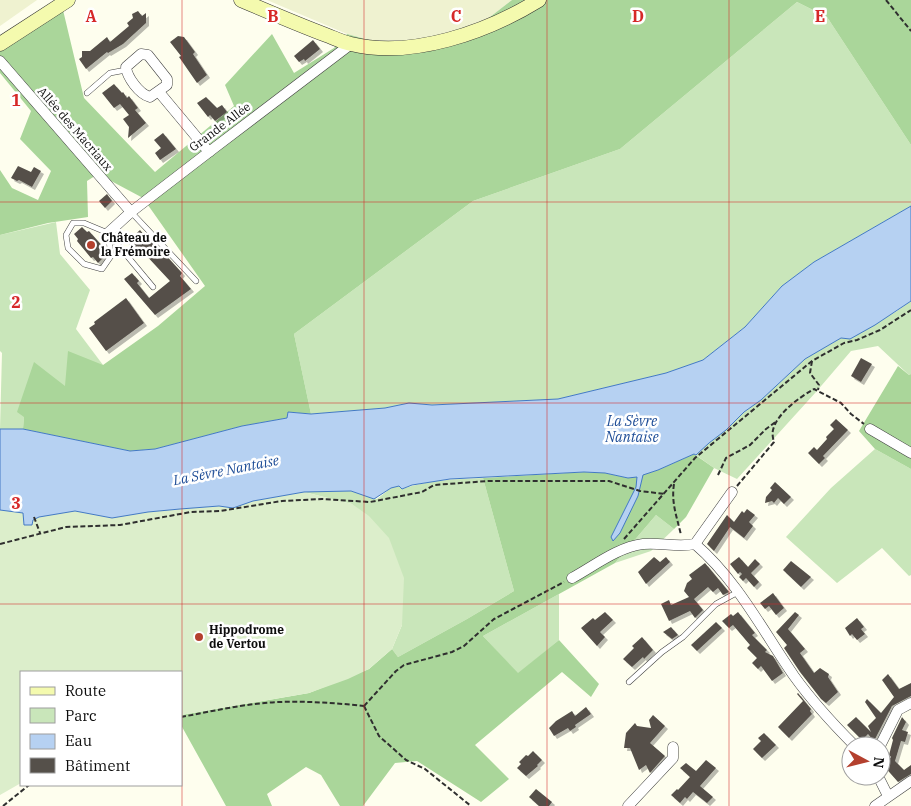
<svg xmlns="http://www.w3.org/2000/svg" width="911" height="806" viewBox="0 0 911 806" font-family="'IBM Plex Serif',serif">
<style>
.farmland{fill:#eff2d0}
.green{fill:#c9e6ba}
.forest{fill:#aad69a}
.pitch{fill:#dceecb}
.water{fill:#b6d1f2;stroke:#4279c4}
.building{fill:#55504a;filter:url(#shadow)}
.lines{fill:none;stroke-linecap:round;stroke-linejoin:round}
.lane-casing{stroke:#404040;stroke-width:6}
.street-casing{stroke:#404040;stroke-width:11}
.secondary-casing{stroke:#2f2f2f;stroke-width:15}
.path{stroke:#2f2f2f;stroke-width:2;stroke-dasharray:5 2.5;stroke-linecap:butt}
.lane{stroke:#fff;stroke-width:5}
.street{stroke:#fff;stroke-width:10}
.secondary{stroke:#f4faae;stroke-width:14}
.grid{fill:none;stroke:#d62828;stroke-width:1;stroke-opacity:0.55}
.poi-dot{fill:#b4402e;stroke:#fff;stroke-width:2}
.labels{text-anchor:middle;stroke-width:5;stroke-linejoin:round;paint-order:stroke}
.street-label{font-size:12px;fill:#0d0d0d;stroke:#fff}
.poi-label{font-size:12px;font-weight:bold;fill:#0d0d0d;stroke:#fff;text-anchor:start}
.water-label{font-size:14px;font-style:italic;fill:#1e4d97;stroke:#fff}
.grid-label{font-size:16px;text-anchor:middle;font-weight:bold;fill:#d62828;stroke:#fff;stroke-width:5;stroke-linejoin:round;paint-order:stroke}
</style>
<defs>
<filter id="shadow"><feDropShadow dx="3" dy="3" stdDeviation="0" flood-color="#0004"/></filter>
</defs>
<rect width="100%" height="100%" fill="#fefeee"/>
<g class="farmland">
<path d="M0 0H37L0 26Z"/>
<path d="M267 0H512L481 24 424 40 376 42 347 34Z"/>
</g>
<g class="green">
<path d="M797 2 827 17 911 145V206L814 262 782 286 745 327 703 360 666 373 558 399 432 405 409 403 385 408 311 414 294 334 473 201 620 149Z"/>
<path d="M56 222 60 254 90 290 76 329 103 365 65 387 24 417 23 429H0L2 353 0 351V235Z"/>
<path d="M911 301V374L909 375 878 346 851 351 816 392 737 479 714 468 696 455 709 443 726 430 744 412 761 400 805 359 841 338 850 339 897 311Z"/>
<path d="M875 449 911 469V575L909 576 882 548 837 583 786 537 831 488Z"/>
<path d="M483 478 514 591 467 619 398 657 392 649 402 625 352 504 304 492 351 491 377 499 391 488 399 486 402 489C428 480 456 479 483 478Z"/>
<path d="M656 515 674 529 651 551 615 563Z"/>
<path d="M559 594V640L518 674 483 636Z"/>
</g>
<g class="forest">
<path d="M512 0H911V145L827 17 797 2 620 149 473 201 294 334 311 414 288 412 287 418 242 426 155 449 130 451 23 429 24 417 17 412 34 362 65 386 68 351 103 365 158 326 205 286 143 198 98 174 87 181 88 217 48 223 0 235V170L12 188 38 200 51 171 20 139 31 111 0 73V51L63 10 84 98 155 172 234 106 225 85 272 34 294 73 334 48 347 34 376 42 424 40 481 24Z"/>
<path d="M898 366 909 375 911 374V469L875 449 859 431Z"/>
<path d="M694 454 714 468 686 517 674 529 656 515 615 563 483 636 518 673 559 640 599 684 591 697 562 672 475 745 509 779 481 802 417 761 395 763 363 806H340L321 775 306 767 267 794 272 806H226L181 725V715L309 693 369 669 392 649 398 657 467 619 514 591 483 478 584 472 605 473 628 478 658 470Z"/>
</g>
<path class="pitch" d="M304 492 352 504 369 516 389 538 404 578 402 625 392 649 369 669 348 679 309 693 181 715V672H21V783L0 795V510L23 513 24 525H32L33 520 39 517 75 511 112 518 148 512 180 509 219 506 233 507 253 501Z"/>
<path class="water" d="M911 206V301L875 325 850 339 841 338 805 359 761 400 744 412 726 430 709 443 696 455 694 454 658 470 643 475 638 496 620 533 613 541 611 537 636 487 637 477 628 478 605 473 584 472 450 479 412 485 402 489 399 486 391 488 374 499 351 491 304 492 253 501 233 508 219 506 180 509 148 512 112 518 75 511 39 517 33 520 32 525H24L23 513 0 510V429H23L130 451 155 449 242 426 287 418 288 412 311 414 385 408 409 403 432 405 558 399 666 373 703 360 745 327 782 286 814 262Z"/>
<g class="building">
<path d="M138 11 142 16 146 13V23L123 44 108 53 107 52 86 69 79 59 82 57V51H90L107 37 110 42 129 26 127 23 133 18 132 14Z"/>
<path d="M178 36 184 37 195 52 193 54 207 75 197 83 179 57 181 56 170 42Z"/>
<path d="M313 40 320 49 305 61 304 59 299 62 294 56Z"/>
<path d="M114 84 122 93 123 92 127 98 129 96 138 108 135 110 146 123 128 138 129 127 123 119 129 115 120 104 114 108 102 93Z"/>
<path d="M206 97 217 108 222 105 227 112 215 121 210 115 208 117 197 103Z"/>
<path d="M163 133 176 149 160 160 155 153 161 148 154 140Z"/>
<path d="M18 166 31 172 34 167 41 171 32 187 19 180 17 181 11 178Z"/>
<path d="M107 194 112 201 105 208 99 201Z"/>
<path d="M82 227 87 232 89 231 104 248 102 250 106 255 98 263 93 257 91 258 77 241 78 239 74 234Z"/>
<path d="M140 230 150 242 152 240 182 273 180 276 191 289 155 315 124 279 132 273 139 281 137 283 149 298 170 281 143 252 139 255 127 242Z"/>
<path d="M126 298 144 323 106 351 89 328 95 324 94 322Z"/>
<path d="M861 358 872 364 861 382 851 376Z"/>
<path d="M836 419 848 430 823 456 825 458 819 464 808 453 814 447 817 450 827 439 826 437 834 429 830 425Z"/>
<path d="M775 482 791 497 784 504 778 498 774 503 772 501 765 503 766 497 772 490 770 488Z"/>
<path d="M747 509 755 515 749 522 753 526 744 538 730 527 714 551 707 544 727 515 734 522 742 511 744 513Z"/>
<path d="M654 557 660 562 666 557 670 562 646 584 638 572Z"/>
<path d="M739 557 748 567 755 559 760 564 751 573 759 582 754 587 746 578 743 581 739 577 742 574 740 572 738 574 730 564Z"/>
<path d="M791 561 811 577 801 587 783 570Z"/>
<path d="M705 563 729 592 723 595 718 588 713 592 708 587 694 599 703 610 695 618 690 611 669 621 661 604 669 600 671 605 689 597 684 591 687 583 692 579 689 575Z"/>
<path d="M773 593 784 608 776 615 769 606 765 609 760 603Z"/>
<path d="M605 612 613 620 600 632 605 637 597 646 581 628 593 618 595 620Z"/>
<path d="M738 612 755 633 752 635 767 650 765 652 773 656 783 673 772 681 761 666 758 669 752 663 757 658 747 648 750 645 733 625 729 628 722 621 731 614 733 616Z"/>
<path d="M795 612 799 615 788 629 805 649 800 653 814 673 820 668 829 674 828 677 838 692 826 703 821 699 800 672 784 648 787 645 776 632Z"/>
<path d="M857 618 864 627 861 629 865 634 857 640 852 634 850 636 845 628Z"/>
<path d="M716 622 722 628 697 651 691 645Z"/>
<path d="M671 627 678 635 672 639 663 632Z"/>
<path d="M642 637 653 650 644 659 643 657 632 667 623 659 634 648 632 646Z"/>
<path d="M888 674 899 689 911 683V696L892 706 874 741 868 734 862 740 847 725 856 717 871 732 868 726 876 718 865 702 867 699 881 713 894 697 882 680Z"/>
<path d="M798 693 811 709 810 711 812 714 789 738 778 727 803 701 797 694Z"/>
<path d="M586 707 591 714 575 725 576 727 570 731 568 728 554 736 549 728 556 721 572 711 575 716Z"/>
<path d="M653 715 665 726 650 743 665 756 650 773 646 765 639 770 630 748H624L626 733 635 723 637 726 651 728 649 720Z"/>
<path d="M903 715 902 717 906 722 902 730 908 732 905 742 901 741 895 761 904 770 911 765V774L898 782 883 765 891 757 889 755 893 740 892 738Z"/>
<path d="M764 733 776 745 762 758 753 749 761 741 758 738Z"/>
<path d="M533 751 542 760 537 765 538 766 526 776 517 768 521 764 519 762 526 755 528 756Z"/>
<path d="M706 760 716 768 700 786 713 797 707 803 693 792 687 799 685 797 680 803 671 795 677 789 678 790 690 777 680 768 686 763 696 771Z"/>
<path d="M536 789 552 802 549 806H539L529 797Z"/>
</g>
<g class="lines">
<g class="lane-casing">
<g id="lane">
<path d="M87 93 110 73 126 70"/>
<path d="M131 212 196 281"/>
<path d="M108 233 111 256 102 269 84 264 68 248 66 235 73 223H84L108 233 153 287"/>
<path d="M629 682 662 652 683 637 716 604 738 592"/>
</g>
</g>
<g class="street-casing">
<g id="street">
<path d="M141 54 148 55 167 79V85L150 97C139 94 127 77 126 67Z"/>
<path d="M0 61 131 212"/>
<path d="M159 92 209 152"/>
<path d="M108 233 131 212 209 152 351 44"/>
<path d="M870 429 911 453"/>
<path d="M695 544C737 580 763 631 794 676 812 701 834 725 855 746"/>
<path d="M572 578C594 566 618 547 643 544 661 542 677 548 695 544L732 492"/>
<path d="M880 746 898 710 911 703"/>
<path d="M878 776 888 796"/>
<path d="M628 806 673 758V747"/>
<path d="M875 806 911 781"/>
</g>
</g>
<g class="secondary-casing">
<g id="secondary">
<path d="M241 0C269 12 297 24 326 35 334 38 342 42 351 44 412 59 487 32 539 0"/>
<path d="M0 44 68 0"/>
</g>
</g>
<g class="path">
<path d="M886 0 911 31"/>
<path d="M812 361 810 373 819 385 818 390"/>
<path d="M718 475 726 458 750 445 766 429 777 421"/>
<path d="M674 484C671 503 677 517 681 535"/>
<path d="M737 486 774 442C773 439 772 434 773 430 777 413 800 397 814 389L841 403 851 414 864 424"/>
<path d="M34 517 40 533"/>
<path d="M624 539 695 458 812 361 844 343 857 340 880 330 911 310"/>
<path d="M0 544 66 527 120 525 191 512 220 511 282 501 322 499 370 502 422 492 434 485 488 481H609L640 491 665 494"/>
<path d="M364 706 396 671 404 665 452 652 464 646 494 619 564 582"/>
<path d="M364 706 379 736 406 760 425 769 471 806"/>
<path d="M181 717C214 711 247 703 280 702 308 701 336 703 364 706"/>
<path d="M3 806 29 785"/>
</g>
<use href="#lane" class="lane"/>
<use href="#street" class="street"/>
<use href="#secondary" class="secondary"/>
</g>
<path class="grid" d="M182 0V806M364 0V806M547 0V806M729 0V806M0 202H911M0 403H911M0 604H911"/>
<g class="poi-dot">
<circle cx="91" cy="245" r="5"/>
<circle cx="199" cy="637" r="5"/>
</g>
<g class="labels">
<g class="street-label">
<text transform="translate(220 127) rotate(-37)" y="4">Grande Allée</text>
<text transform="translate(75 129) rotate(49)" y="4">Allée des Macriaux</text>
</g>
<g class="poi-label">
<text x="101" y="242">Château de<tspan x="101" dy="14">la Frémoire</tspan></text>
<text x="209" y="634">Hippodrome<tspan x="209" dy="14">de Vertou</tspan></text>
</g>
<g class="water-label">
<text x="632" y="426">La Sèvre<tspan x="632" dy="16">Nantaise</tspan></text>
<text transform="translate(226 470) rotate(-11)" y="5">La Sèvre Nantaise</text>
</g>
</g>
<g class="grid-label">
<text x="91" y="22">A</text>
<text x="273" y="22">B</text>
<text x="456" y="22">C</text>
<text x="638" y="22">D</text>
<text x="820" y="22">E</text>
<text x="16" y="106">1</text>
<text x="16" y="308">2</text>
<text x="16" y="509">3</text>
</g>
<rect x="20" y="671" width="162" height="115" fill="#ffffff" stroke="#9e9e9e"/>
<rect x="30" y="687" width="25" height="8" fill="#f4faae" stroke="#9e9e9e"/>
<text x="65" y="696" font-size="15" fill="#0d0d0d">Route</text>
<rect x="30" y="708" width="25" height="15" fill="#c9e6ba" stroke="#9e9e9e"/>
<text x="65" y="721" font-size="15" fill="#0d0d0d">Parc</text>
<rect x="30" y="734" width="25" height="15" fill="#b6d1f2" stroke="#9e9e9e"/>
<text x="65" y="746" font-size="15" fill="#0d0d0d">Eau</text>
<rect x="30" y="758" width="25" height="15" fill="#55504a" stroke="#9e9e9e"/>
<text x="65" y="771" font-size="15" fill="#0d0d0d">Bâtiment</text>
<g transform="translate(866 761) rotate(97)"><circle r="24" fill="#ffffff" stroke="#9e9e9e"/>
<path d="M0-4L9 19L0 12L-9 19Z" fill="#b4402e"/>
<text y="-8" font-size="14" font-weight="bold" text-anchor="middle" fill="#0d0d0d">N</text>
</g>
</svg>
